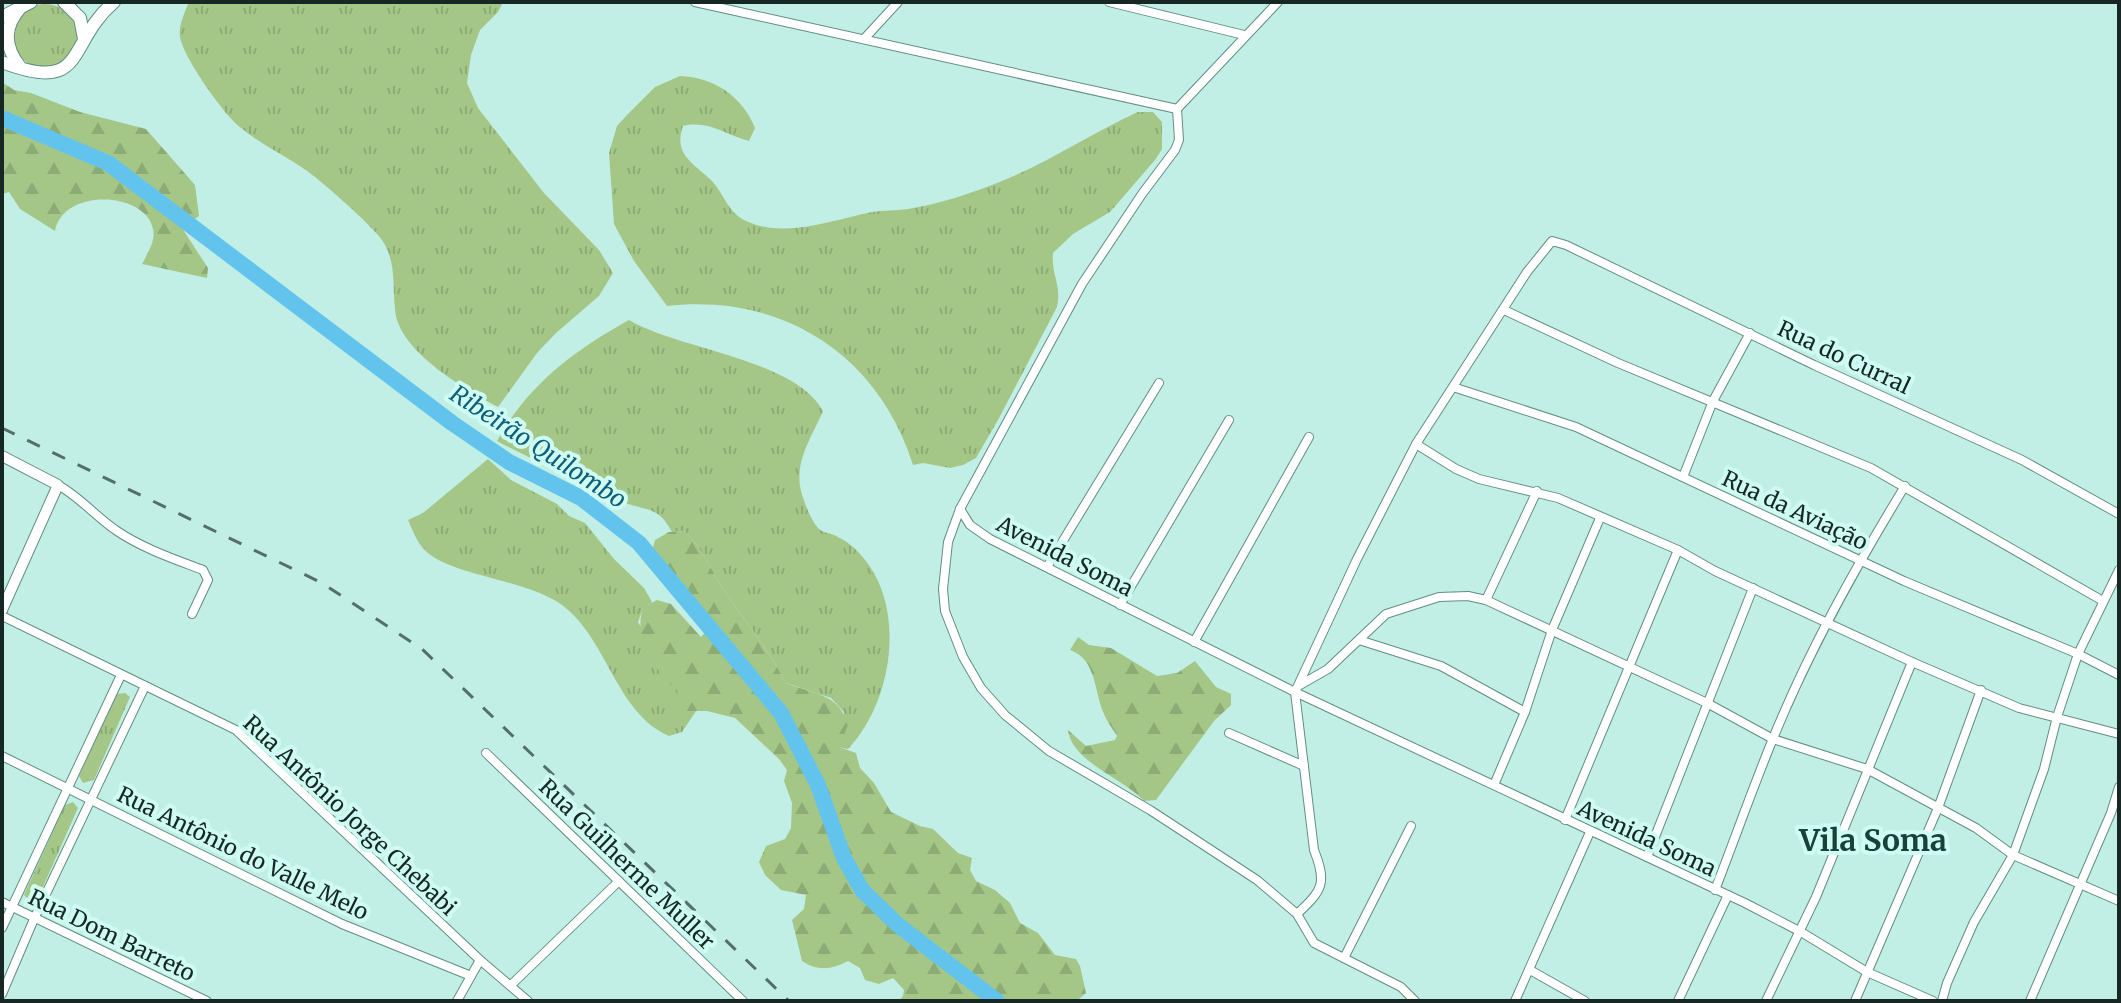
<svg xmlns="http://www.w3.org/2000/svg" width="2121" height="1003" viewBox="0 0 2121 1003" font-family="Merriweather,serif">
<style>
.grass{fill:url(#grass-tufts)}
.forest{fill:url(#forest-firs)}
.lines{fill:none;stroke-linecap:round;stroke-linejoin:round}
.river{stroke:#62c4ed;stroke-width:16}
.minor-casing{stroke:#628d83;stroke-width:10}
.tertiary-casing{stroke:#628d83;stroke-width:12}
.primary-casing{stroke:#628d83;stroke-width:14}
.minor{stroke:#fff;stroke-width:8}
.tertiary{stroke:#fff;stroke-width:10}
.primary{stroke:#fff;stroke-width:12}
.rail{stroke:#546f6a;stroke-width:3;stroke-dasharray:14 14;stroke-linecap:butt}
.labels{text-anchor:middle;stroke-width:8;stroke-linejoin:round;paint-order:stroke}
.street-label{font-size:22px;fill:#162724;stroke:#cffcf2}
.water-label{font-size:24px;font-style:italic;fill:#0f5f7a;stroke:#cffcf2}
.district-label{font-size:30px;font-weight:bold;fill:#17413a;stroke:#cffcf2}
</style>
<defs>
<pattern id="grass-tufts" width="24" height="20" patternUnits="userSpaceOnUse" patternTransform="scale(2)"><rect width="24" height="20" fill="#a4c788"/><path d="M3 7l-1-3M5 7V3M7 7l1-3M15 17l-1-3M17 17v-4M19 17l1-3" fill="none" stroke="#8cab75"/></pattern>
<pattern id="forest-firs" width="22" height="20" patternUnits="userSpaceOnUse" patternTransform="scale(2)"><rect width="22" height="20" fill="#a4c788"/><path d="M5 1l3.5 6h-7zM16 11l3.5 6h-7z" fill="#8cab75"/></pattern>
</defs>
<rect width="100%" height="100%" fill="#c2efe5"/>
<g class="grass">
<path d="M189 2H503L498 12 480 30 471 55 467 83 478 108 544 193 599 250 613 273 599 296 556 333 537 353 498 407C466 390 404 354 396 316 391 288 399 259 378 235 361 216 327 186 306 170 284 155 260 144 240 127 224 115 183 57 180 37 178 27 185 11 189 2Z"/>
<circle cx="45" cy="36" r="32"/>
<path d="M680 76C714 77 743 97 755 128L749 141C725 135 709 120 683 126 673 154 693 163 711 180 724 193 727 212 746 221 785 239 832 220 872 212 884 210 896 211 908 209 940 204 972 193 1002 181 1049 162 1092 133 1138 112H1153L1162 122V149L1155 160 1110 212 1073 234 1053 253C1051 274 1062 286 1057 307L998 420 976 458 963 465 950 468 923 463 913 465C878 354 782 293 667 306L634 261 614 224 609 153 617 126 626 116 655 87Z"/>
<path d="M629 320C680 350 795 359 823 411 812 437 794 461 801 491 804 502 811 521 819 529 823 533 831 533 836 536 845 540 854 547 860 554 908 605 893 702 848 749L838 747 841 741 844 712 831 698 786 683C769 650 746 623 726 593 712 573 703 547 684 531L672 532C668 525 664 518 656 513 646 507 632 507 621 501 580 481 538 463 497 441 528 385 573 351 629 320Z"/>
<path d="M488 459 511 480 557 504 569 516 585 523 614 559 644 588 652 602 643 608 638 622 678 691 696 711 682 732 669 736C618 714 608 644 567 609 532 578 445 577 422 547 416 540 412 529 408 520L423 513Z"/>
<path d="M125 693 130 697 94 780 83 783 79 776 116 694Z"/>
<path d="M73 802 78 808 38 898 29 900 24 895 65 805Z"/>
</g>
<g class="forest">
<path d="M2 82 14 90 31 93 80 112 146 129 195 185 199 216 182 228 208 268 207 278 142 264C147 254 156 241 153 229 145 191 63 188 55 231L20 209 9 192 2 194Z"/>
<path d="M684 531C703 547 712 573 726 593 746 623 769 650 786 683 813 694 839 693 848 725L839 747 856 753 860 768 874 783 891 812 920 826 933 829 958 853 972 858 970 870 976 881 995 890 1010 903 1020 923 1038 933 1055 955 1076 959 1080 966 1086 993 1079 999 1069 1001H899L903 996 904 990 893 978 879 984 865 980 860 968 848 961C832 970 817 971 802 961L792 920 804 909 806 895 781 890 765 875 759 862 766 846 785 839 791 828 792 803 784 781 787 770 779 759 735 718 707 711H679L672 708 678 691C654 670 633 639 643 607L657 600 671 604 701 637 712 625 705 610 650 558 655 540 669 532Z"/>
<path d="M1078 637 1089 645 1111 648 1157 676 1177 673 1195 661 1216 687 1231 694V705L1214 721 1156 800 1144 801C1124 779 1071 761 1068 730L1086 746 1115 740 1117 736C1113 729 1107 722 1104 714 1094 693 1097 659 1070 650Z"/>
</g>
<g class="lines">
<path class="river" d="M2 118 108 163 452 423 509 462 581 498 639 543 781 713 818 785 844 858 862 890 898 925 997 1001"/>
<g class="minor-casing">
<g id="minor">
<path d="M695 2 1177 109"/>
<path d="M1109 2 1244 35"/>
<path d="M864 39 898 2"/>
<path d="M1177 109 1179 140 1175 150 1142 194 1082 284 960 509 948 542 943 589 945 611 963 657 981 688 1005 715 1049 751 1150 810 1257 880 1297 914 1314 943 1401 987 1415 1001"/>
<path d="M1177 109 1278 2"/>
<path d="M1504 310 1618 363 1871 468 2103 601"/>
<path d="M1453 387 1576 427 1904 581 2078 654 2119 675"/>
<path d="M1416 444 1456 469 1479 479 1558 498 1678 550 1715 571 1912 662 2019 708 2119 734"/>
<path d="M1683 477 1713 401 1750 333"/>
<path d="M58 485C80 497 96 517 117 531 142 548 174 559 203 570L208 580 192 614"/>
<path d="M960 509 970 525 990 539 1295 692 1745 903 1801 932 1867 972 1933 1001"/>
<path d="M1047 567 1159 383"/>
<path d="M1486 600 1537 491"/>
<path d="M1120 605 1229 420"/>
<path d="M2 616 236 730 480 960 528 1001"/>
<path d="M1359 640 1441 666 1525 712"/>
<path d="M1194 642 1309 437"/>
<path d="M1300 685 1328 669 1386 614 1439 597 1468 596 1486 600 1707 703 1773 739 1867 769 1976 828 2013 855 2119 901"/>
<path d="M1229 733 1304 766"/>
<path d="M486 753 743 1001"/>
<path d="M2 756 342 924 471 976"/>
<path d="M1494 785 1525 712 1552 630 1600 518"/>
<path d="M1565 820 1678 550"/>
<path d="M1647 857 1753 588"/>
<path d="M1715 890C1734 841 1752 790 1772 741 1808 652 1855 568 1905 486"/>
<path d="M2 902 207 1001"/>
<path d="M1297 914C1323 890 1327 883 1314 850L1295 692 1357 559 1416 444 1527 272 1552 241 1566 245 1814 365 2022 460 2119 514"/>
<path d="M2 928 121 675"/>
<path d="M1344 958 1411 826"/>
<path d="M1530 970 1585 1001"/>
<path d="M511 985 619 881"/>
<path d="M2 994 34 919 145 686"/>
<path d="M457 1001 480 960"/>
<path d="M1515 1001 1590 832"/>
<path d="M1678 1001 1728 895"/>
<path d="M1766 1001 1816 897 1912 662"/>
<path d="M1855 1001 1938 808 1981 690"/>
<path d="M1942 1001 1947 983 1974 922 2013 855 2044 769 2057 717 2078 654 2119 570"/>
<path d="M2030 1001 2111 813 2119 787"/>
</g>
</g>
<g class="tertiary-casing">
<path id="tertiary" d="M2 456 58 485 2 610"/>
</g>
<g class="primary-casing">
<g id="primary">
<path d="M64 2 80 18 84 39"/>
<path d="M2 17 31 2"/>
<path d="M2 62C88 95 65 44 114 2"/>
<path d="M20 67C4 46 3 27 21 7"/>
</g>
</g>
<use href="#minor" class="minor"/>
<use href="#tertiary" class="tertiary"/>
<use href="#primary" class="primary"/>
<path class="rail" d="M2 428 322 583 422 649 789 1001"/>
</g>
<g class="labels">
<g class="street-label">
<text transform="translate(1844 357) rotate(25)" y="8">Rua do Curral</text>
<text transform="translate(1795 510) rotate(25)" y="8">Rua da Aviação</text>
<text transform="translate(1065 556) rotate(27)" y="8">Avenida Soma</text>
<text transform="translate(350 815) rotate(43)" y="8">Rua Antônio Jorge Chebabi</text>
<text transform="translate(1647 838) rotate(25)" y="8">Avenida Soma</text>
<text transform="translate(243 853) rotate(26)" y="8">Rua Antônio do Valle Melo</text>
<text transform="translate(627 864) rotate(44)" y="8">Rua Guilherme Muller</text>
<text transform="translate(112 935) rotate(26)" y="8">Rua Dom Barreto</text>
</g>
<g class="water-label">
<text transform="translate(538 447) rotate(33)" y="8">Ribeirão Quilombo</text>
</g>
<g class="district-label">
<text x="1873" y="851">Vila Soma</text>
</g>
</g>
<rect width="2121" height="1003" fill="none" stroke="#162724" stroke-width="8"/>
</svg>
